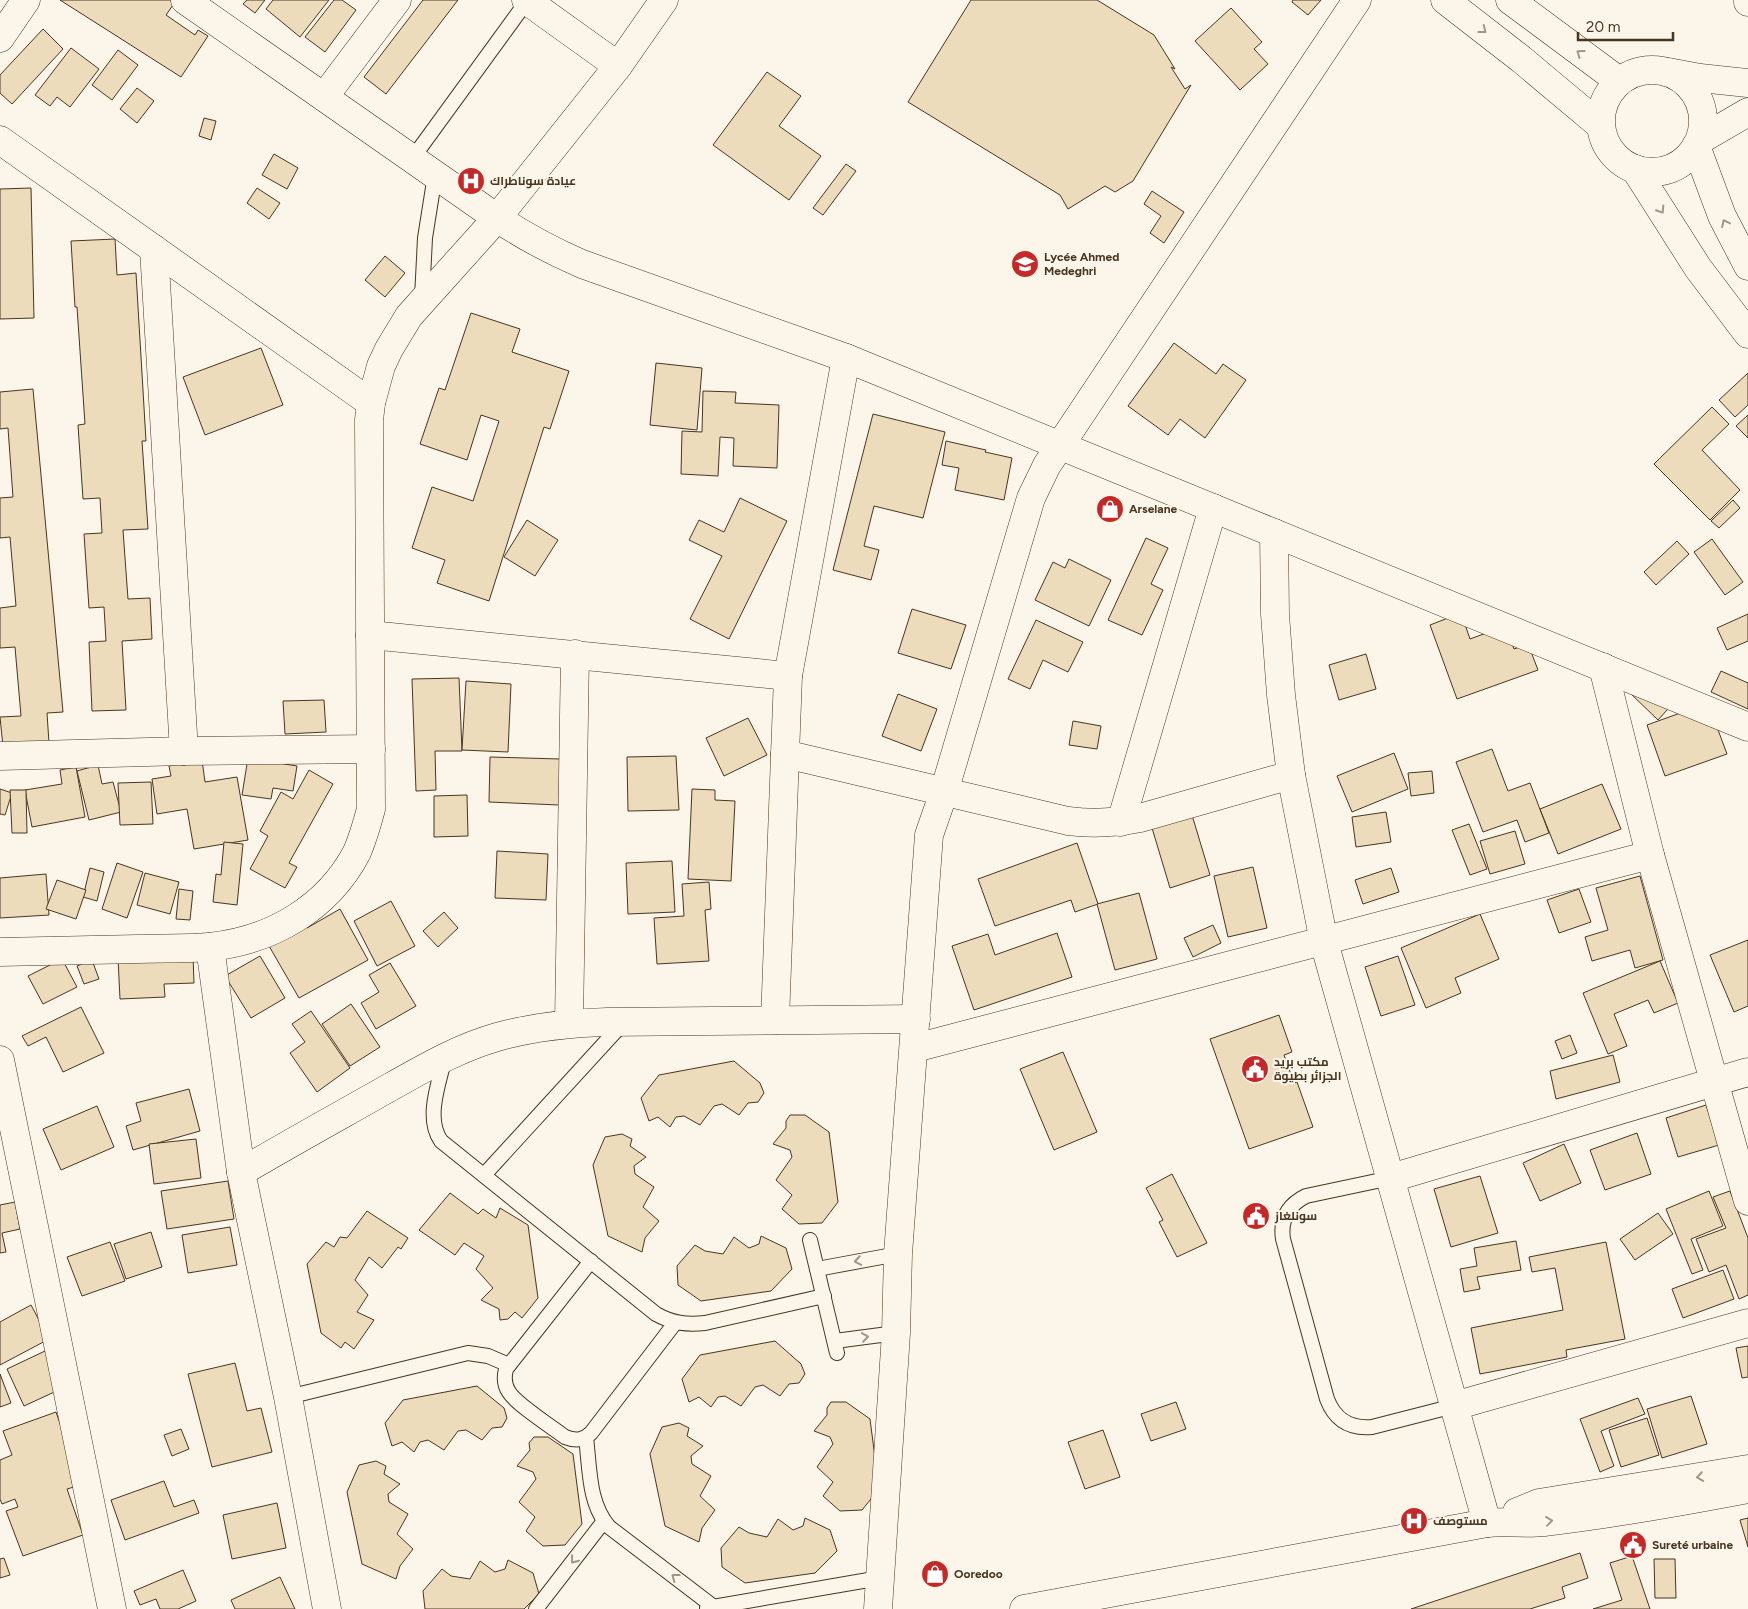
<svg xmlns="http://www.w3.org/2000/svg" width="1748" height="1609" font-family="Figtree,Cairo,sans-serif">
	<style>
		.building { fill: #ecdcbc; stroke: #4a3520 }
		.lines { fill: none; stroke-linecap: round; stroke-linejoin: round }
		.service-casing { stroke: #4a3520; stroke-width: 16 }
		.minor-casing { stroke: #4a3520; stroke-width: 29 }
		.secondary-casing { stroke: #4a3520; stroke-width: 29 }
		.service { stroke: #fbf6e9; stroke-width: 14 }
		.minor { stroke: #fbf6e9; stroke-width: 28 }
		.secondary { stroke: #fbf6e9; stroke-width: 28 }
		.oneway { stroke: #a29684 }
		.labels { text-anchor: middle; stroke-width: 4; stroke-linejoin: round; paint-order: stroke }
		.poi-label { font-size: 12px; font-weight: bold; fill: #4a3520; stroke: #fbf6e9; text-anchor: start }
	</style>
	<rect width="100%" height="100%" fill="#fbf6e9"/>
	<g class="building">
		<polygon points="60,0 173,0 175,2 166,15 195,35 198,30 208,36 181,77"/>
		<polygon points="247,0 265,0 255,13 243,4"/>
		<polygon points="273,0 329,0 300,37 266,9"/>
		<polygon points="334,0 342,0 356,10 325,52 305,37"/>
		<polygon points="423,0 458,0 386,94 364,77"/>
		<polygon points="971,0 1097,0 1154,35 1175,69 1171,67 1185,89 1191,85 1133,181 1115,192 1105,186 1068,209 1060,195 908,102"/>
		<polygon points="1293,0 1321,0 1308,15 1292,2"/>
		<polygon points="1231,8 1262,42 1254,49 1268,64 1240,90 1195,41"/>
		<polygon points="43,29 63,49 12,104 0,93 0,75"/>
		<polygon points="71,48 99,69 70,107 57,97 50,106 35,95"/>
		<polygon points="118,50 138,65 112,100 92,85"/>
		<polygon points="767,72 801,96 779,126 821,156 789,200 713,145"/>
		<polygon points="137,88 154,101 137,123 120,109"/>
		<polygon points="204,118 216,121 211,140 199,136"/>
		<polygon points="274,154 298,168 287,189 262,175"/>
		<polygon points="846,164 856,171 823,215 813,208"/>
		<polygon points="31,188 34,318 0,319 0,189"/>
		<polygon points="257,188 280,203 269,219 247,203"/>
		<polygon points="1152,191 1184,212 1164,243 1150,233 1161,216 1144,204"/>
		<polygon points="115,239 117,275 136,273 146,441 142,441 148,529 123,530 128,599 150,598 152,639 122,641 126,710 92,711 89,642 106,641 104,607 89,608 84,534 102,533 100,498 83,499 78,425 85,424 77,307 75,307 71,241"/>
		<polygon points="385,256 405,273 385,297 365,280"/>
		<polygon points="471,313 520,329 512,352 569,371 550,429 544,427 489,601 437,583 445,560 412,548 432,487 473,501 499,421 481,415 467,460 420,444 439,388 445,390"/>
		<polygon points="1174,343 1216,374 1223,364 1246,380 1205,438 1180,419 1168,435 1128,406"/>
		<polygon points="261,348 283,405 205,435 183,377"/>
		<polygon points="656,363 702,368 697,430 650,425"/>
		<polygon points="1748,373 1748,405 1735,417 1719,400"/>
		<polygon points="33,389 63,712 47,713 49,743 3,747 0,717 21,716 15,647 0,648 0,608 16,606 10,537 0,538 0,498 13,497 8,428 0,429 0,392"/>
		<polygon points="703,391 736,392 735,403 779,405 777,468 733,466 734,438 720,437 718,476 681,474 682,431 702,432"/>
		<polygon points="1712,407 1729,424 1702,450 1740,490 1710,520 1654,464"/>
		<polygon points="873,414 945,432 923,518 874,506 864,546 879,550 871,580 833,570"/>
		<polygon points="1748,415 1748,438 1736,426"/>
		<polygon points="946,441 986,450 985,452 1012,458 1004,500 955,490 959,468 942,465"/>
		<polygon points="740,498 787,521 729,639 690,619 722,556 689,540 699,520 724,532"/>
		<polygon points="1733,500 1740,508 1719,528 1711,521"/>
		<polygon points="527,520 558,540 535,576 504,557"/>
		<polygon points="1146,538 1168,548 1151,584 1163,590 1142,635 1108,620"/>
		<polygon points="1712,539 1743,582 1725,595 1694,552"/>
		<polygon points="1677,541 1689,554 1656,585 1644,572"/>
		<polygon points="1069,559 1111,580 1089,626 1035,600 1053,562 1065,568"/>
		<polygon points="912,609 966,625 951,669 898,653"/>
		<polygon points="1461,613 1470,639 1505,626 1514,649 1528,644 1538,670 1457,699 1430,625"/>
		<polygon points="1748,614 1748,641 1727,650 1717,628"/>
		<polygon points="1036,620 1083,642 1068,672 1043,660 1030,689 1008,679"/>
		<polygon points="1366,654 1376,689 1339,700 1329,665"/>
		<polygon points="1721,671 1748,683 1748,709 1711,692"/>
		<polygon points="459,678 462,751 435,751 436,790 416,791 412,679"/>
		<polygon points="466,681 511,684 508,752 462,750"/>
		<polygon points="1629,692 1676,700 1658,720"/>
		<polygon points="898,694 937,709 921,751 882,736"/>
		<polygon points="324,700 326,732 285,734 283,701"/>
		<polygon points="1708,703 1727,754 1665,776 1647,725"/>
		<polygon points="748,718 767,755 724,776 706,738"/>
		<polygon points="1073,721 1101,726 1097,749 1069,745"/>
		<polygon points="1492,749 1508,791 1530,783 1549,833 1525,842 1517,820 1483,832 1456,762"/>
		<polygon points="1394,753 1408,789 1352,812 1337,776"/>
		<polygon points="676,756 679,810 628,811 627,757"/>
		<polygon points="490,757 560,759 559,805 489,802"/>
		<polygon points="248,758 297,766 293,791 273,788 271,799 242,795"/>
		<polygon points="202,760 205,782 237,777 248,840 194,849 187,809 157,814 152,779 171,776 169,766"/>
		<polygon points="98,765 102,784 113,782 121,812 89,820 77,771"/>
		<polygon points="76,767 85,817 32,827 25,790 62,784 60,770"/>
		<polygon points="309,770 333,784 289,863 297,867 285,888 250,869 268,836 260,831 281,792 293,799"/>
		<polygon points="1432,771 1434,793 1411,796 1408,773"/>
		<polygon points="151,782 153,824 120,825 118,783"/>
		<polygon points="1602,784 1621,829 1558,854 1540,809"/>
		<polygon points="0,789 12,793 5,815 0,814"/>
		<polygon points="692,789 715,790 715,800 735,801 731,881 688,879"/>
		<polygon points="10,790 26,790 27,833 12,833"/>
		<polygon points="467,795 468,836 434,837 434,796"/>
		<polygon points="1386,812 1391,842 1356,847 1352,817"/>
		<polygon points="1192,815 1210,875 1170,888 1152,828"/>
		<polygon points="1469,824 1487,869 1470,875 1452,830"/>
		<polygon points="1515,831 1525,864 1490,874 1480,841"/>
		<polygon points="224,842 243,844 237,905 213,902 216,874 221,875"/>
		<polygon points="1077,843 1098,904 1075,912 1071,900 995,926 978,879"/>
		<polygon points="497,851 548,854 546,900 495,898"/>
		<polygon points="672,861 675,912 628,914 626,863"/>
		<polygon points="117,863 143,872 127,918 102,909"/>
		<polygon points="1253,867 1267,928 1228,937 1214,876"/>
		<polygon points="90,868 104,872 97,901 83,897"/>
		<polygon points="1391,868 1399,892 1363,904 1355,880"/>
		<polygon points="145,873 179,882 170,914 137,905"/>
		<polygon points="46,874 49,915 0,918 0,878"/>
		<polygon points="1640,876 1663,960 1635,968 1630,950 1592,961 1585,937 1608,930 1596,888"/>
		<polygon points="57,880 86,890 76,919 46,909"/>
		<polygon points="709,882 711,909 705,910 709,961 657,964 654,918 684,916 682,884"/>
		<polygon points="179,889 193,891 190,920 176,919"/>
		<polygon points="1579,889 1591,922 1559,933 1547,900"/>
		<polygon points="1139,893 1157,959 1115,970 1097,904"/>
		<polygon points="391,901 415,946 377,966 354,921"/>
		<polygon points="340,909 368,960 299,998 265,939 302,918 307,928"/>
		<polygon points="444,912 458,928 438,947 423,931"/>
		<polygon points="1480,914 1499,959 1455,978 1461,993 1426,1008 1401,948"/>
		<polygon points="1213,925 1221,943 1193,957 1184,938"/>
		<polygon points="1057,933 1072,977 974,1010 952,946 988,934 995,955"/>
		<polygon points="1748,940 1748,1006 1734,1012 1710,955"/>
		<polygon points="193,955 194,983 164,984 165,997 120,999 118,958"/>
		<polygon points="260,956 285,998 251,1018 225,976"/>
		<polygon points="1398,956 1415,1005 1381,1016 1365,967"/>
		<polygon points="62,959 77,987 43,1004 28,976"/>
		<polygon points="92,960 99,979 84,984 77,966"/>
		<polygon points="1660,961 1678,1003 1654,1013 1648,1000 1614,1014 1627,1046 1608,1054 1583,993"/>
		<polygon points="390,963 416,1006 376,1029 361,1003 379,992 369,975"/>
		<polygon points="351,1004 380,1047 350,1066 322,1024"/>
		<polygon points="81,1007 104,1053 63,1072 46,1037 28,1046 22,1036"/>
		<polygon points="311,1011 350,1068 317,1092 290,1053 305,1042 292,1024"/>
		<polygon points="1279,1015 1292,1052 1284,1055 1294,1083 1297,1082 1313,1127 1249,1149 1210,1039"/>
		<polygon points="1570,1035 1577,1053 1562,1059 1555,1041"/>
		<polygon points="1063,1052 1097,1132 1054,1150 1020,1069"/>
		<polygon points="1613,1055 1620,1082 1556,1099 1550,1071"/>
		<polygon points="734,1061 760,1083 764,1093 758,1102 748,1103 739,1115 722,1104 714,1106 700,1125 684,1116 676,1117 670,1127 658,1117 649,1121 641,1098 659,1075"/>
		<polygon points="189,1089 200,1131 133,1150 126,1126 141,1121 136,1103"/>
		<polygon points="1706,1105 1719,1145 1678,1157 1666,1118"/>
		<polygon points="97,1106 114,1147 61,1170 43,1129"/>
		<polygon points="790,1115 805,1115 829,1132 838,1202 822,1223 799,1224 782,1209 792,1195 776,1180 792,1157 790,1150 773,1144 786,1128 786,1121"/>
		<polygon points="1637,1133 1651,1174 1605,1190 1590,1150"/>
		<polygon points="622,1134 632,1139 630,1146 646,1157 634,1166 635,1174 654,1187 643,1207 659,1221 645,1238 642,1252 608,1236 593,1165 605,1137"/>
		<polygon points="196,1139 201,1178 154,1184 149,1144"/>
		<polygon points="1564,1144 1581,1183 1540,1201 1523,1163"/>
		<polygon points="1172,1174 1207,1243 1177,1257 1159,1222 1163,1220 1146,1188"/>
		<polygon points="1480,1176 1498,1233 1451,1247 1434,1189"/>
		<polygon points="228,1181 234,1219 167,1229 161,1191"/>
		<polygon points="1709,1191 1723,1226 1691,1239 1703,1270 1692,1274 1666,1209"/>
		<polygon points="1730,1191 1748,1238 1748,1295 1739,1299 1726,1265 1709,1272 1696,1239 1726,1228 1713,1197"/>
		<polygon points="450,1193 478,1214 483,1209 496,1218 500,1208 528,1225 538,1298 522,1318 515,1312 508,1319 500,1320 499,1309 481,1300 493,1288 476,1269 484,1256 464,1243 455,1255 419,1230"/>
		<polygon points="15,1202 20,1229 2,1233 6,1252 0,1253 0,1205"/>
		<polygon points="367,1211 408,1238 401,1249 398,1247 382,1268 369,1257 355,1280 368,1295 357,1312 374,1320 354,1349 345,1342 341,1348 321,1333 307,1264 326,1242 334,1247 340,1237 347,1238"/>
		<polygon points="1658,1213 1673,1234 1635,1260 1620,1239"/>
		<polygon points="230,1227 237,1265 188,1273 182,1235"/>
		<polygon points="151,1232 162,1267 126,1279 114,1244"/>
		<polygon points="761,1236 786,1248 792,1269 771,1291 701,1301 678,1285 677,1266 695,1245 705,1251 723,1254 734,1237 749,1248 759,1244"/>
		<polygon points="1516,1241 1521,1270 1477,1277 1480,1289 1464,1292 1460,1269 1477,1266 1474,1248"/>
		<polygon points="110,1242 125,1281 82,1296 67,1257"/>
		<polygon points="1606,1242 1625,1339 1566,1350 1567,1357 1480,1374 1471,1328 1563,1310 1555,1268 1532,1272 1529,1257"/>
		<polygon points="1723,1270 1734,1299 1683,1318 1672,1289"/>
		<polygon points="31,1305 49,1339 0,1365 0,1322"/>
		<polygon points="775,1341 801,1364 805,1374 799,1383 789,1384 780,1396 763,1385 755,1387 741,1406 725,1396 718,1397 711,1407 699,1397 689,1402 682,1379 700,1355"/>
		<polygon points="1748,1346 1748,1377 1742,1378 1736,1348"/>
		<polygon points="45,1351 63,1388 24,1406 7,1369"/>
		<polygon points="235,1363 247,1411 261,1408 272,1452 212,1467 188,1374"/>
		<polygon points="0,1374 11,1403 0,1407"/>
		<polygon points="477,1386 504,1408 507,1418 502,1427 492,1428 482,1440 466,1430 458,1431 444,1450 428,1440 420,1442 414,1452 402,1442 392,1446 385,1423 403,1400"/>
		<polygon points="1691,1396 1707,1444 1662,1458 1647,1409"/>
		<polygon points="1638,1398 1645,1414 1601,1431 1614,1466 1600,1472 1580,1419"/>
		<polygon points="831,1402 846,1402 870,1419 879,1489 862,1510 840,1511 823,1496 833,1482 817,1467 833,1444 830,1437 814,1431 827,1415 827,1408"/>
		<polygon points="1176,1402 1186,1429 1151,1441 1141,1414"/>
		<polygon points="56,1412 81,1485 67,1489 83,1535 23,1556 6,1511 18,1507 15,1499 2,1504 0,1499 0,1460 12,1455 3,1431"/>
		<polygon points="1647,1418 1659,1455 1621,1467 1609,1430"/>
		<polygon points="679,1423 689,1428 687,1436 703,1446 691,1456 692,1464 711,1476 700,1496 715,1510 702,1528 699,1542 665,1526 650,1454 662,1427"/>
		<polygon points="181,1429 189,1449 172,1456 164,1435"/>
		<polygon points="1103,1430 1120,1477 1085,1489 1068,1442"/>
		<polygon points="534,1437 548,1437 573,1454 582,1524 565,1545 543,1546 526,1531 535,1517 519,1502 536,1479 533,1472 517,1466 530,1450 529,1443"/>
		<polygon points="376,1461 386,1466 384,1474 400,1484 388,1494 389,1502 408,1514 397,1534 413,1549 400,1566 396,1579 362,1564 347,1492 359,1465"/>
		<polygon points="164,1481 174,1507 194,1500 199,1513 125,1540 111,1500"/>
		<polygon points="277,1503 286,1548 232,1559 223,1515"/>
		<polygon points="805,1518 830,1530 837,1551 815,1573 745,1583 722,1567 721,1548 739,1527 749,1533 767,1537 778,1519 793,1530 803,1526"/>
		<polygon points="1748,1518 1748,1547 1740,1520"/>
		<polygon points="1580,1553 1588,1578 1562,1587 1565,1598 1530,1609 1411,1609"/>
		<polygon points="1632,1556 1650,1609 1593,1609 1622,1600 1610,1563"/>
		<polygon points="4,1558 10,1575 0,1578 0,1559"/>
		<polygon points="1654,1559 1675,1559 1676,1598 1655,1598"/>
		<polygon points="508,1560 533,1573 539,1594 524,1609 425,1609 423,1591 442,1569 451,1576 470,1579 480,1561 495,1572 505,1569"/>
		<polygon points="183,1570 196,1601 178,1609 160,1609 156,1599 140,1605 134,1591"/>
		<polygon points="280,1577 295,1609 235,1609 231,1600"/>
	</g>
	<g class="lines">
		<g class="service-casing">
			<g id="service">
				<polyline points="412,159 527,1"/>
				<polyline points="422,298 425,238 435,175"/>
				<path d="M445,1057C439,1083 425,1118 441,1141L656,1314C672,1323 686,1325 705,1323L824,1296"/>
				<polyline points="484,1175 624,1022"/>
				<path d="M1391,1178L1306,1196C1288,1205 1280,1219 1283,1239L1327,1399C1335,1420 1350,1429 1372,1427L1454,1406"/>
				<polyline points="810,1240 837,1353"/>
				<path d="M591,1261L506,1369C504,1377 504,1385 509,1392C516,1404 552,1427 565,1437C575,1441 583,1441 591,1433L675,1323"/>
				<polyline points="817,1269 898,1254"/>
				<polyline points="835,1341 896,1333"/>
				<polyline points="288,1397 468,1353 488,1356 509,1365"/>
				<path d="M586,1438C590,1468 588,1503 609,1527L714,1607"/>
				<polyline points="707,1608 880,1578"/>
				<polyline points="536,1609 604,1521"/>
			</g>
		</g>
		<g class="minor-casing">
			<g id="minor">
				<path d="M185,0L497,218C524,236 552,251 582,264L846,358L1748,727"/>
				<polyline points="526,0 618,66"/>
				<polyline points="1748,0 1748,2"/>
				<polyline points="0,38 26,0"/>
				<polyline points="1668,72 1700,78 1748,83"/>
				<polyline points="324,97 397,0"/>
				<polyline points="0,140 371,403"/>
				<polyline points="1700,140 1748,112"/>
				<polyline points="154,249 184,751"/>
				<polyline points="1274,533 1275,614 1281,695 1291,775 1324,942 1487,1523"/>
				<polyline points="370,635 788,676"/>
				<polyline points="1603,667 1650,855 1748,1201"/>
				<path d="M785,754L1068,821C1092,824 1115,823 1140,818L1291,775"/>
				<polyline points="0,756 184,751 371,749"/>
				<polyline points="1121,822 1213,508"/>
				<polyline points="210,947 241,1172 288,1397 327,1609"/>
				<path d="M0,952C46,951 91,950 137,949C161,948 186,949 209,947C271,941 328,908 357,852C363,838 367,824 371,809L369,420L371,403L381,366L389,349L409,316L497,218L618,66L664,0"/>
				<polyline points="775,1020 788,676 846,358"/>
				<polyline points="569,1023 575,654"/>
				<polyline points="915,1048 1650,855"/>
				<polyline points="0,1060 112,1609"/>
				<path d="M241,1172C292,1142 343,1114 394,1085C428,1066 459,1048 497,1037C533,1027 569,1023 607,1022L916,1019"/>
				<polyline points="1391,1178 1748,1072"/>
				<polyline points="1454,1406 1748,1323"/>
				<polyline points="878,1609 896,1333 898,1254 929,835 944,792 1031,498 1047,465 1357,0"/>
			</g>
		</g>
		<g class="secondary-casing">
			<g id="secondary">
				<polyline points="1445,0 1521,59 1601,126"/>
				<polyline points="1510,0 1619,81"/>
				<circle cx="1652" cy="121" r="51"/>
				<polyline points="1696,146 1722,216 1748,266"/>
				<polyline points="1635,169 1698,268 1748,334"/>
				<polyline points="1517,1512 1539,1503 1748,1469"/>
				<path d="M1024,1609L1487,1523C1506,1521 1525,1524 1544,1522C1613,1514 1680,1502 1748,1489"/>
			</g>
		</g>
		<use href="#service" class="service"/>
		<use href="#minor" class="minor"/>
		<use href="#secondary" class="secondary"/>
	</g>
	<defs><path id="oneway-chevron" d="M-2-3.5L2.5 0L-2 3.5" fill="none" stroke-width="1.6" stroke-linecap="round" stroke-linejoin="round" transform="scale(1.25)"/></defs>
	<g class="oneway">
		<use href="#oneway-chevron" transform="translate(1483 30) rotate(38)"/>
		<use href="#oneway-chevron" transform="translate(1580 53) rotate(-144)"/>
		<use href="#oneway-chevron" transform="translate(1661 210) rotate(57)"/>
		<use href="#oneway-chevron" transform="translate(1725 223) rotate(-116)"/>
		<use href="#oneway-chevron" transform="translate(858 1261) rotate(170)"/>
		<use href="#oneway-chevron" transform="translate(865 1337) rotate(-8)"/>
		<use href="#oneway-chevron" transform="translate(1700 1477) rotate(171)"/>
		<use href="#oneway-chevron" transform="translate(1549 1521) rotate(-7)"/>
		<use href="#oneway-chevron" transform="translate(574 1560) rotate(128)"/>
		<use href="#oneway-chevron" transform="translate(675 1577) rotate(-143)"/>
	</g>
	<defs>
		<g id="hospital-disc" transform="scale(1.4375)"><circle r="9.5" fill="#c62828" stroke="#fbf6e9"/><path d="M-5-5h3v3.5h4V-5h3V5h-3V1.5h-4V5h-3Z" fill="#fff"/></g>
		<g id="school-disc" transform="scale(1.4375)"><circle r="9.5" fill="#c62828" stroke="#fbf6e9"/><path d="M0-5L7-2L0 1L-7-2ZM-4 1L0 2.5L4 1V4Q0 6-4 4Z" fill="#fff"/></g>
		<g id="shop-disc" transform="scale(1.4375)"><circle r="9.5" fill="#c62828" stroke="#fbf6e9"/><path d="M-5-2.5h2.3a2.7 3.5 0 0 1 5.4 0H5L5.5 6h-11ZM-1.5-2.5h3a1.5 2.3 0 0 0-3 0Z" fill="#fff"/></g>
		<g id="civic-disc" transform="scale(1.4375)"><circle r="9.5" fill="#c62828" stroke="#fbf6e9"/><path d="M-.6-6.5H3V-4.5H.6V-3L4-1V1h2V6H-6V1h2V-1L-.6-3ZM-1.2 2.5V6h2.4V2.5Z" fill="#fff"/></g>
	</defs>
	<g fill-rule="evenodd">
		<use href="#hospital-disc" x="471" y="181"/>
		<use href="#school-disc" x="1025" y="264"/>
		<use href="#shop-disc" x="1110" y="509"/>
		<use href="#civic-disc" x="1255" y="1069"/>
		<use href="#civic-disc" x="1256" y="1216"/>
		<use href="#hospital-disc" x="1414" y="1521"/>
		<use href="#civic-disc" x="1633" y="1545"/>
		<use href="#shop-disc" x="935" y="1574"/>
	</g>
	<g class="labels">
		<g class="poi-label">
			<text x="490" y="185">عيادة سوناطراك</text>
			<text x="1044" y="261">Lycée Ahmed<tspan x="1044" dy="14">Medeghri</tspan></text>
			<text x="1129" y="513">Arselane</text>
			<text x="1274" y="1066">مكتب بريد<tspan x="1274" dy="14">الجزائر بطيوة</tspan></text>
			<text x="1275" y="1220">سونلغاز</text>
			<text x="1433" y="1525">مستوصف</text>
			<text x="1652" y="1549">Sureté urbaine</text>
			<text x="954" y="1578">Ooredoo</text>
		</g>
	</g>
	<path d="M1578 32v8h95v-8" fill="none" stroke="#4a3520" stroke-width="2.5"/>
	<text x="1586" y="32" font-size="15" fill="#4a3520" stroke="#fbf6e9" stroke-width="4" paint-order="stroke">20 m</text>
</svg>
